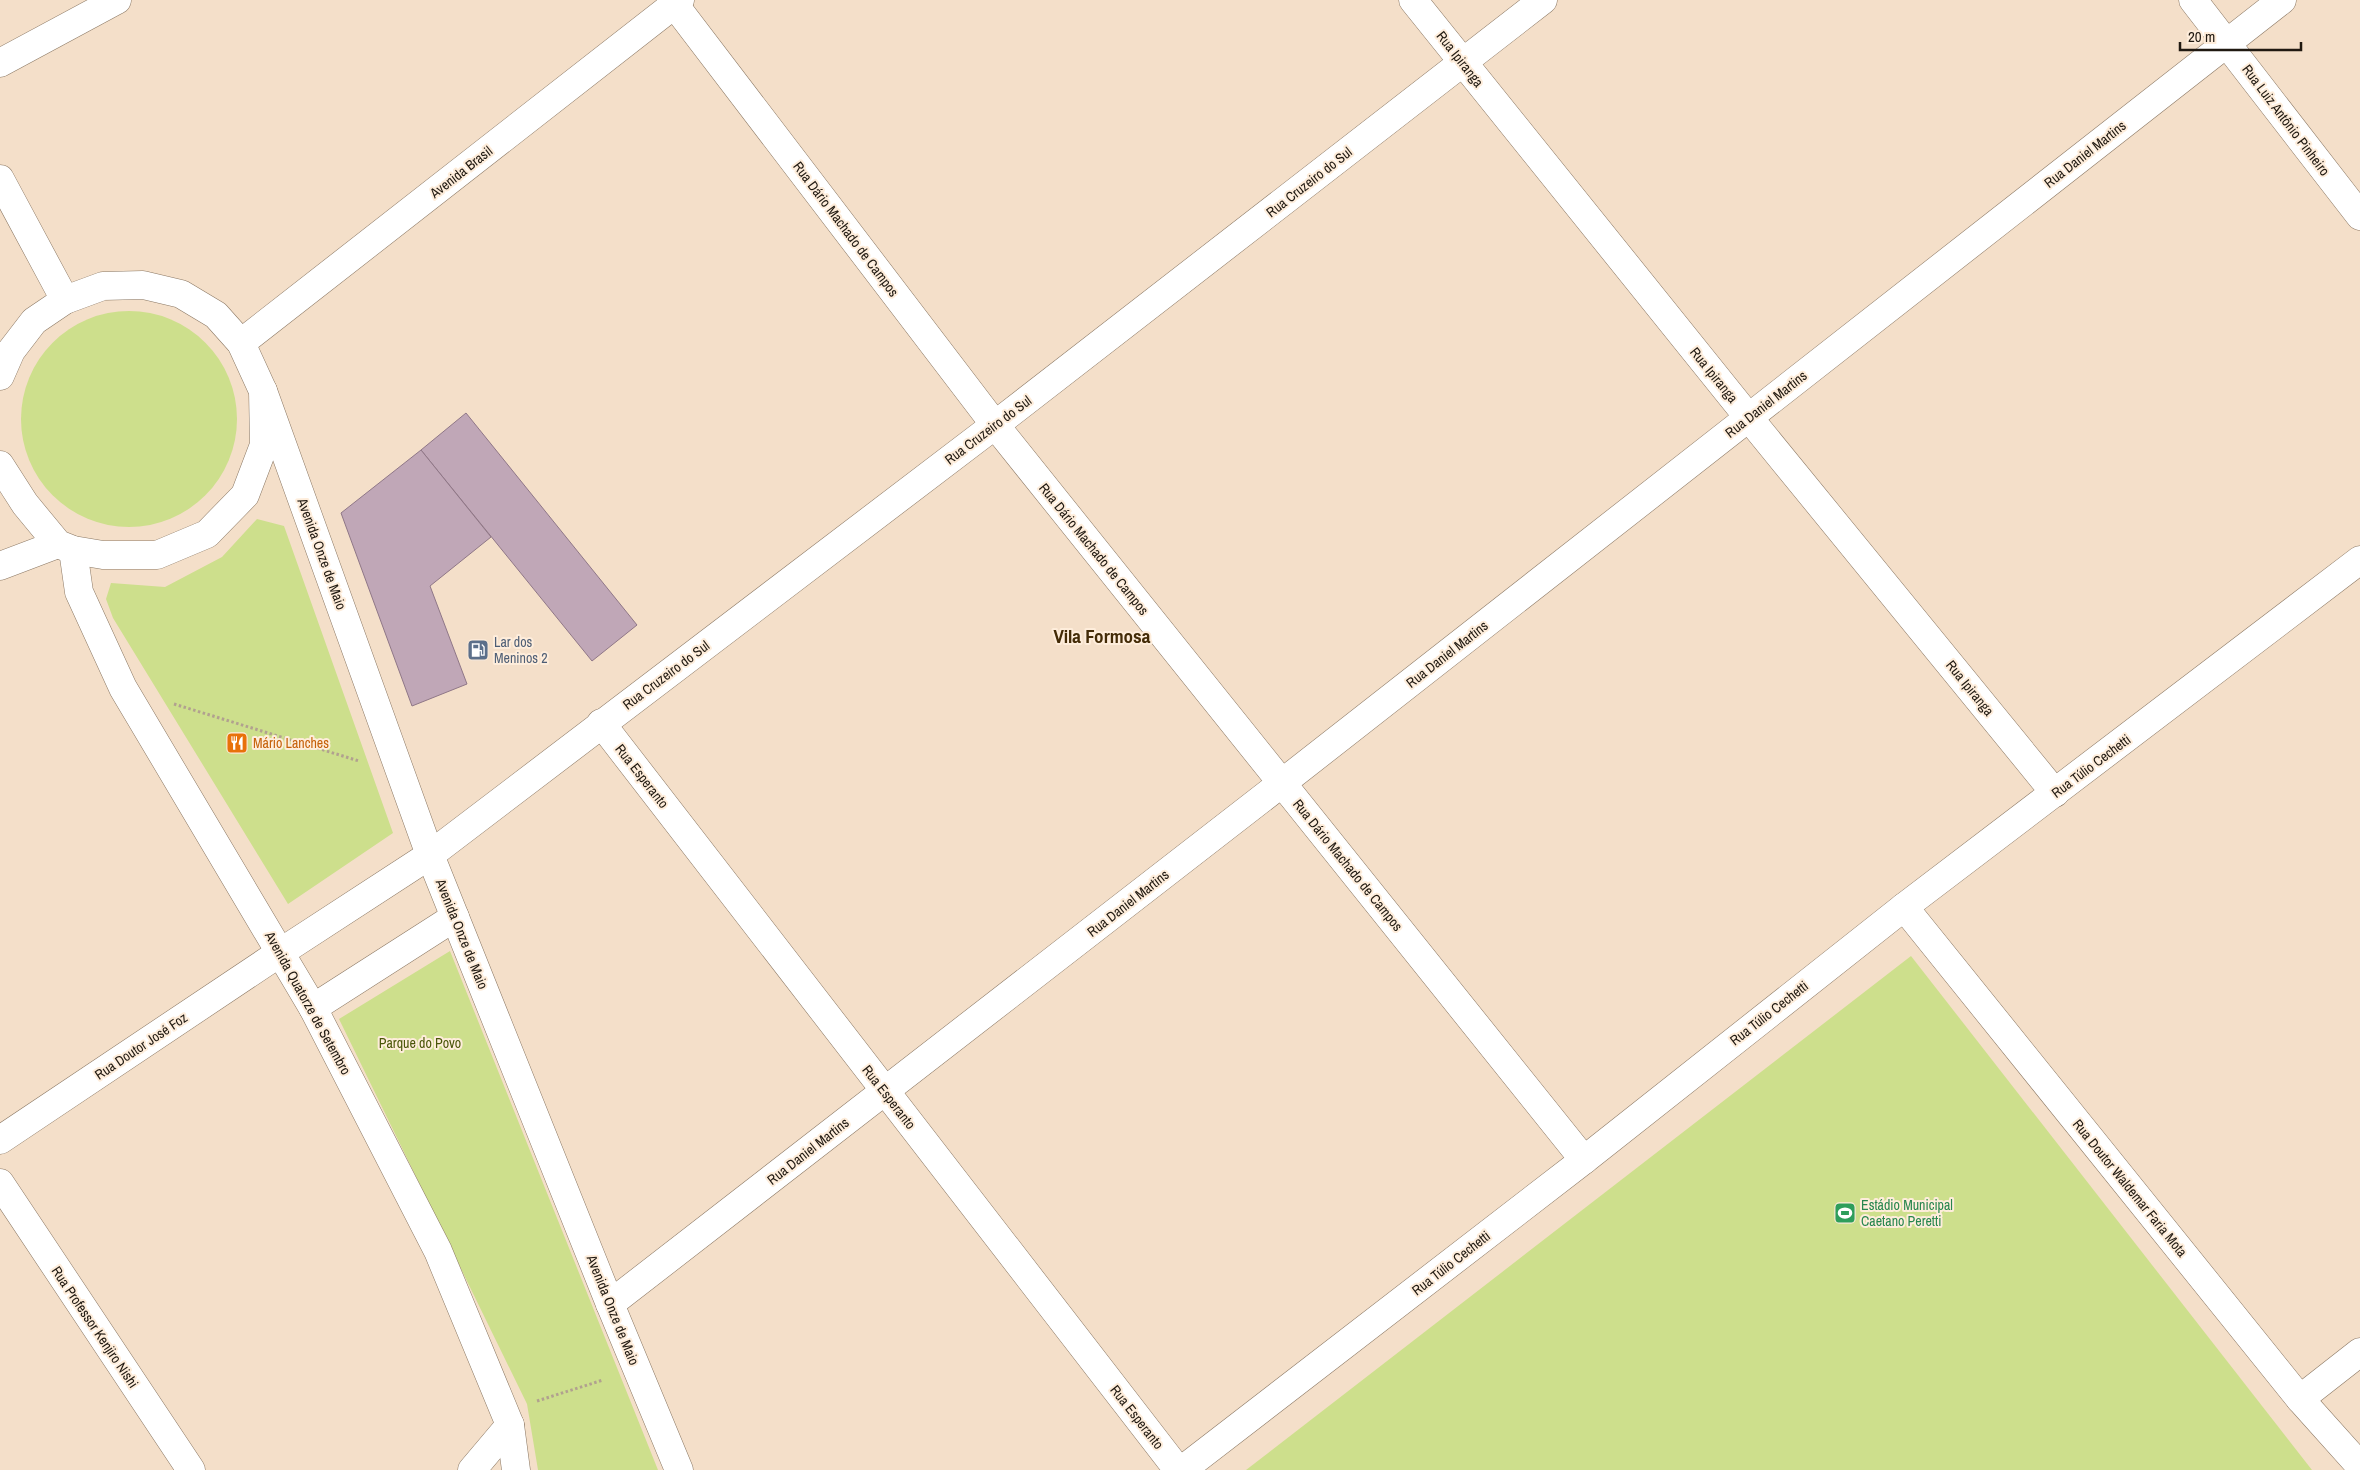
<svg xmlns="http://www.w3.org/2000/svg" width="2360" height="1470" font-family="'Archivo Narrow',sans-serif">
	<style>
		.green { fill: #cddf8c }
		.building { fill: #c0a7b7; stroke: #8f7787 }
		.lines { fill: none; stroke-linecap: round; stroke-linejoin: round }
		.street-casing { stroke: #8b7864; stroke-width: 29 }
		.secondary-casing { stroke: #8b7864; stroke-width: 29 }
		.path { stroke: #b1a18f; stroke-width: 3; stroke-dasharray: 2.5 2.5; stroke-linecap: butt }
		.street { stroke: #fff; stroke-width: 28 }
		.secondary { stroke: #fff; stroke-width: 28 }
		.labels { text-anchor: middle; stroke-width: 4; stroke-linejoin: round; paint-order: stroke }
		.street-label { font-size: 14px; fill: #201911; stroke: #feeddb }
		.service-label { font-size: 14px; fill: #4e5e75; stroke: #feeddb; text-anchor: start }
		.food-label { font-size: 14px; fill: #c56008; stroke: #feeddb; text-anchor: start }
		.park-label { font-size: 14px; fill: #4a5609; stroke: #feeddb }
		.leisure-label { font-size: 14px; fill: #27864d; stroke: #feeddb; text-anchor: start }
		.district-label { font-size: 19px; font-weight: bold; fill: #432b07; stroke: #feeddb }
	</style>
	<rect width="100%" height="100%" fill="#f4dfc9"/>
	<g class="green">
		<circle cx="129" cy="419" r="108"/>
		<polygon points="257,519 284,526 393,833 288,904 113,618 106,599 111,583 165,587 222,557"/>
		<polygon points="450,951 658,1470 538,1470 527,1404 339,1019"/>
		<polygon points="1911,956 2312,1470 1246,1470"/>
	</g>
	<g class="building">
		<polygon points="466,413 637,625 592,661 421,450"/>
		<polygon points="421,450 491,537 430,586 467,684 412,706 341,513"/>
	</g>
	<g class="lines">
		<g class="street-casing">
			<g id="street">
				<polyline points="671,0 995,425 1584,1160"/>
				<polyline points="1413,0 1749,418 2055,793"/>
				<polyline points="2193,0 2360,216"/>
				<polyline points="0,63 117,0"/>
				<polyline points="0,179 65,300"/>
				<polyline points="601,723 1178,1470"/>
				<polyline points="1904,907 2300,1399 2360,1466"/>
				<polyline points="0,1140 281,952 430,855 995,425 1543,0"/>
				<polyline points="0,1183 191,1470"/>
				<polyline points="610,1304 1282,783 2282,0"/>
				<polyline points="2300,1399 2360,1352"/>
				<polyline points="472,1470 510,1425"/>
				<polyline points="1182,1470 1584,1160 1904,907 2360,560"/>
			</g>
		</g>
		<g class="secondary-casing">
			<g id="secondary">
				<polyline points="241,343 680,0"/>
				<polyline points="0,376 11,351 34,321 65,300 103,286 143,285 181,294 216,315 241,343 263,391 264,445 245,495 207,534 157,555 103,555 73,550 58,544 25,504 0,465"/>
				<polyline points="263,391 430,855 610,1304 679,1470"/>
				<polyline points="73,550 79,592 123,688 313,1008 438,1251 510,1425 516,1470"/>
				<polyline points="0,566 58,544"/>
				<polyline points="313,1008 455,917"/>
			</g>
		</g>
		<g class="path">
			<polyline points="174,704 359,761"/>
			<polyline points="537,1401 603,1380"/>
		</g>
		<use href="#street" class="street"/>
		<use href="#secondary" class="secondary"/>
	</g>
	<defs>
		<g id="fuel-square" transform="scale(1.125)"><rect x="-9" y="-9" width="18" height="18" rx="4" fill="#5c6f8a" stroke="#feeddb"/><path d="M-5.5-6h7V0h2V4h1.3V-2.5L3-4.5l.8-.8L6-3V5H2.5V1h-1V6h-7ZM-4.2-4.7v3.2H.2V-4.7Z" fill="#fff"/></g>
		<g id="restaurant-square" transform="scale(1.125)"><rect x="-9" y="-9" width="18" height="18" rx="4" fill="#e8710a" stroke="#feeddb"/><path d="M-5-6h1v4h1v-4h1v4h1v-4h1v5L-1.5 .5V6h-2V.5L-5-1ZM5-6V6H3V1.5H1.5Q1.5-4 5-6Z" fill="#fff"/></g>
		<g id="stadium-square" transform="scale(1.125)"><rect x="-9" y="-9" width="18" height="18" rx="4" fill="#2e9e5b" stroke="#feeddb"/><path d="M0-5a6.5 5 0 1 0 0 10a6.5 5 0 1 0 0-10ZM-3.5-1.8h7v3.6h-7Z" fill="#fff"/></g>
	</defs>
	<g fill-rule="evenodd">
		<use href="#fuel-square" x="478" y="650"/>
		<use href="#restaurant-square" x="237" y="743"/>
		<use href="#stadium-square" x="1845" y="1213"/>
	</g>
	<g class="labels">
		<g class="street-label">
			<text transform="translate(1460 59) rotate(52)" y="5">Rua Ipiranga</text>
			<text transform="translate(2286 120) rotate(53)" y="5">Rua Luiz Antônio Pinheiro</text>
			<text transform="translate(2085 154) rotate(-38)" y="5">Rua Daniel Martins</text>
			<text transform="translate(461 172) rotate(-38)" y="5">Avenida Brasil</text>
			<text transform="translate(1309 182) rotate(-38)" y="5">Rua Cruzeiro do Sul</text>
			<text transform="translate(846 229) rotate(53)" y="5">Rua Dário Machado de Campos</text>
			<text transform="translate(1714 375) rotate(51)" y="5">Rua Ipiranga</text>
			<text transform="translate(1766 404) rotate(-38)" y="5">Rua Daniel Martins</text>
			<text transform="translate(988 430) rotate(-37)" y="5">Rua Cruzeiro do Sul</text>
			<text transform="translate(1094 549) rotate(51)" y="5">Rua Dário Machado de Campos</text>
			<text transform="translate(322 554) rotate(70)" y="5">Avenida Onze de Maio</text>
			<text transform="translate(1447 654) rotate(-38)" y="5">Rua Daniel Martins</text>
			<text transform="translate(666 675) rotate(-37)" y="5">Rua Cruzeiro do Sul</text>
			<text transform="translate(1970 688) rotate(51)" y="5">Rua Ipiranga</text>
			<text transform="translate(2091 766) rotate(-37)" y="5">Rua Túlio Cechetti</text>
			<text transform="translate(642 776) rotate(52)" y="5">Rua Esperanto</text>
			<text transform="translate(1348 865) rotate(51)" y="5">Rua Dário Machado de Campos</text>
			<text transform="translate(1128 903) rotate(-38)" y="5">Rua Daniel Martins</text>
			<text transform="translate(462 934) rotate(68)" y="5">Avenida Onze de Maio</text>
			<text transform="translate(308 1003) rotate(61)" y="5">Avenida Quatorze de Setembro</text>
			<text transform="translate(1769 1013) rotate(-38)" y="5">Rua Túlio Cechetti</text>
			<text transform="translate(141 1046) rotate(-34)" y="5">Rua Doutor José Foz</text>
			<text transform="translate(889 1097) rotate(52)" y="5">Rua Esperanto</text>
			<text transform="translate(808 1151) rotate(-38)" y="5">Rua Daniel Martins</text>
			<text transform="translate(2130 1188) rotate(51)" y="5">Rua Doutor Waldemar Faria Mota</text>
			<text transform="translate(1451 1263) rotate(-38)" y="5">Rua Túlio Cechetti</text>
			<text transform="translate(613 1310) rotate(68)" y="5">Avenida Onze de Maio</text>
			<text transform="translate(95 1327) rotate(56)" y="5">Rua Professor Kenjiro Nishi</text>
			<text transform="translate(1137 1417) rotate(52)" y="5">Rua Esperanto</text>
		</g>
		<g class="service-label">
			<text x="494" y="647">Lar dos<tspan x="494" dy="16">Meninos 2</tspan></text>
		</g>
		<g class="food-label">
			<text x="253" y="748">Mário Lanches</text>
		</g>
		<g class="park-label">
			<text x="420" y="1048">Parque do Povo</text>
		</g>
		<g class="leisure-label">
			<text x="1861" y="1210">Estádio Municipal<tspan x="1861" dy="16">Caetano Peretti</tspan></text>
		</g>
		<g class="district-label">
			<text x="1102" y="643">Vila Formosa</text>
		</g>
	</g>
	<path d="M2180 42v8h121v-8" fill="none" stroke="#201911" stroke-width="2.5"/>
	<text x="2188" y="42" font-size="15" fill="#201911" stroke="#feeddb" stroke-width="4" paint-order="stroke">20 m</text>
</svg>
